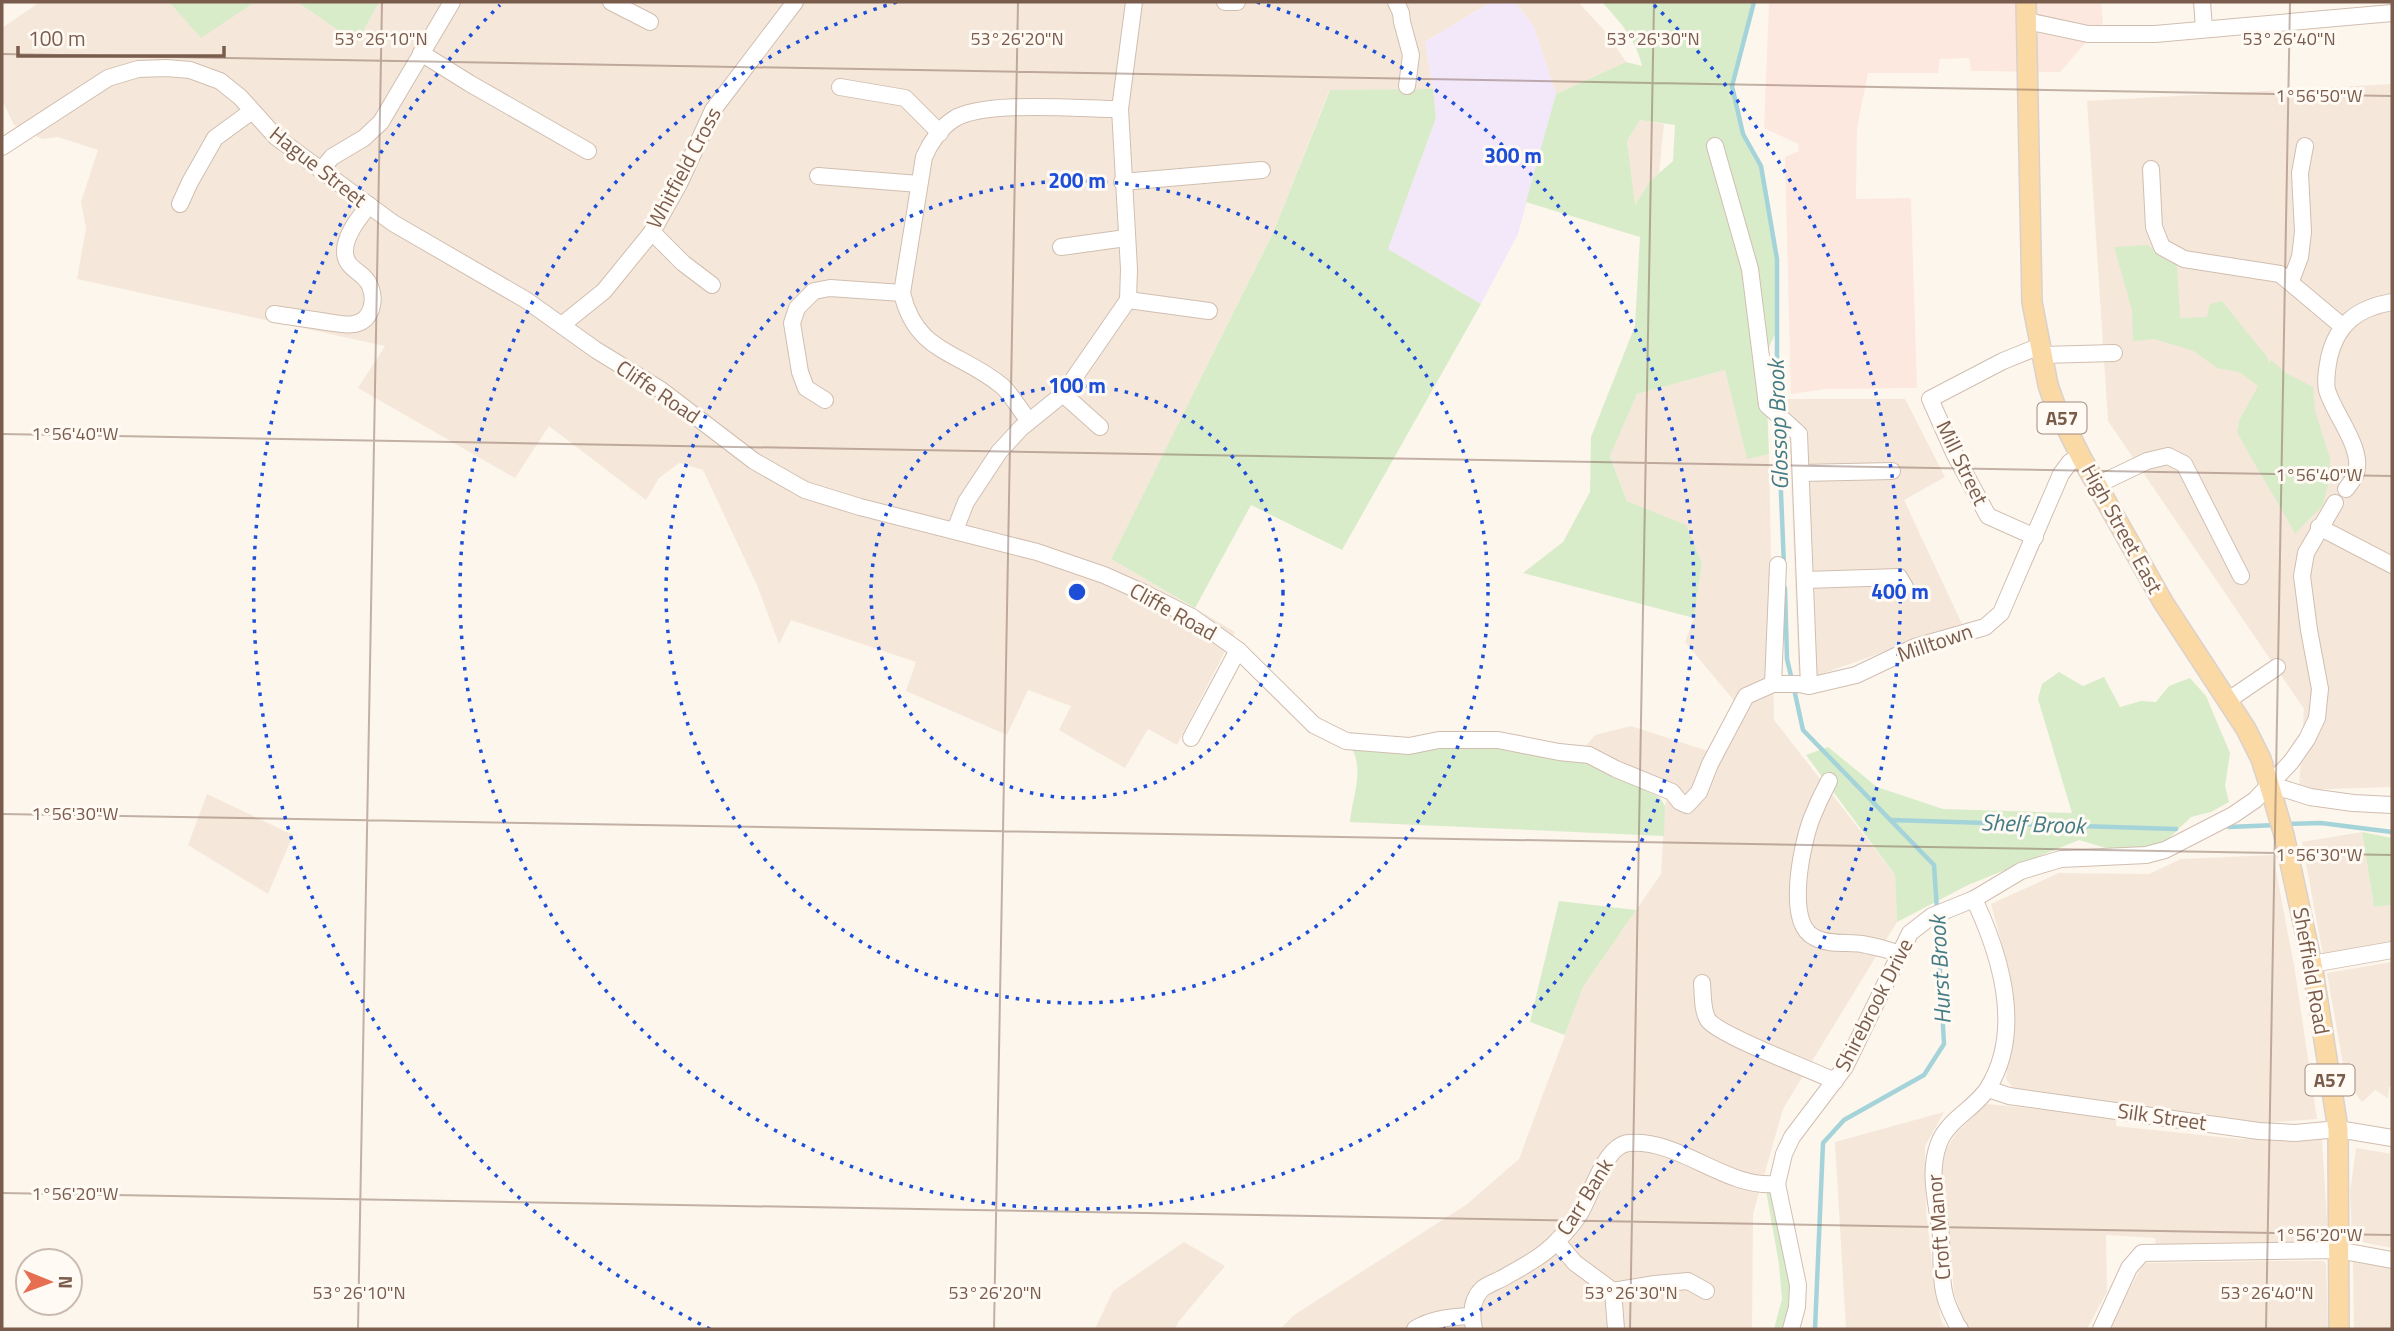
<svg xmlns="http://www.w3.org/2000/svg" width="2394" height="1331" font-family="'Titillium Web',sans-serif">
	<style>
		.residential { fill: #f5e8da }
		.commercial { fill: #fde8e0 }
		.education { fill: #f3e8fa }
		.green { fill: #d8ecc9; fill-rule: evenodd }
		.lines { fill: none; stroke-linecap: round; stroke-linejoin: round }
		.stream { stroke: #a5d3da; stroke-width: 4.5 }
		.minor-casing { stroke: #d1beb0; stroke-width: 18 }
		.major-casing { stroke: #dad1cd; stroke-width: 22 }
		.minor { stroke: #fff; stroke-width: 16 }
		.major { stroke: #fbd9a5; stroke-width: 19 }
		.ticks { fill: none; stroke: #7a5c4d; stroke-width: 2; stroke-opacity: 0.45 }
		.ring { fill: none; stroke: #1d4ed8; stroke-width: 3.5; stroke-dasharray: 3.5 7 }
		.labels { text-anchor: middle; stroke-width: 6; stroke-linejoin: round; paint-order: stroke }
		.shield { fill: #fffaf3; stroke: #a28b7f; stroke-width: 2 }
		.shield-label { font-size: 19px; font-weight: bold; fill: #7a5c4d }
		.street-label { font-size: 21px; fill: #7a5c4d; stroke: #fffaf3 }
		.water-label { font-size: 23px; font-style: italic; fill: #437c86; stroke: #fffaf3 }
		.ticks-label { font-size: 18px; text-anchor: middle; fill: #7a5c4d; stroke: #fffaf3; stroke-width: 6; stroke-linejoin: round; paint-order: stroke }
		.centre { fill: #1d4ed8; stroke: #fffaf3; stroke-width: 3.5 }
		.ring-label { font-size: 21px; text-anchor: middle; font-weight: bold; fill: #1d4ed8; stroke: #fffaf3; stroke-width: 6; stroke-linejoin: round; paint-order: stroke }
	</style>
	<rect width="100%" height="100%" fill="#fdf6ec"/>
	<g class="residential">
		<polygon points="40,2 169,2 201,37 255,2 297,2 357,43 379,2 1491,2 1425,42 1433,89 1329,91 1273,233 1111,559 1235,632 1177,745 1148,729 1125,768 1059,730 1071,706 1028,690 1007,735 906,691 916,662 791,620 779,644 757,585 703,470 679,463 659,478 646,500 549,426 515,478 358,388 385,346 77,279 86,228 81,202 98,150 58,137 42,139 14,125 2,100 2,28"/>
		<polygon points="1515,2 1578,2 1606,32 1626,62 1556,94 1534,27"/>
		<polygon points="2392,84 2392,787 2299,790 2304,709 2108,421 2087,101"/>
		<polygon points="1640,120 1664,124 1659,173 1650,181 1634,206 1627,141"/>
		<polygon points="1725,370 1747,458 1769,454 1774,720 1895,875 1897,922 1783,1109 1753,1214 1752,1329 1280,1329 1294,1315 1466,1205 1519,1159 1583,987 1661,874 1665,806 1670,785 1584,748 1595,735 1631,726 1711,752 1736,703 1685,642 1694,618 1702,563 1686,526 1627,501 1610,455 1637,394"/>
		<polygon points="1788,399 1905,399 1945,477 1904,500 1962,624 1799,682"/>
		<polygon points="207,794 293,835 268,894 188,845"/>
		<polygon points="2362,832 2374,907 2391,905 2392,944 2323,955 2302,842"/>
		<polygon points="2273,855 2295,971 2317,1119 2264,1123 2014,1090 2006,1079 2013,1006 2010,974 1991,904 2059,873 2149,874 2181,859"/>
		<polygon points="2392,962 2392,1087 2389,1087 2388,1098 2375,1090 2362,1102 2348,1083 2343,1064 2327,973"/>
		<polygon points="1986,1104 2116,1116 2116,1126 2239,1139 2322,1138 2328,1236 2324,1242 2244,1244 2156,1244 2155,1238 2106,1235 2107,1292 2087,1329 1971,1329 1963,1320 1954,1293 1947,1214 1939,1179 1940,1159 1957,1132"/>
		<polygon points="1944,1112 1925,1146 1926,1210 1935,1290 1942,1323 1948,1329 1846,1329 1835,1142"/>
		<polygon points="2356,1148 2392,1154 2392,1248 2352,1240 2350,1192"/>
		<polygon points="1184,1242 1225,1266 1179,1321 1175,1329 1095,1329 1113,1291"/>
		<polygon points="2277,1261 2324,1261 2326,1264 2328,1329 2108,1329 2142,1266 2146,1263"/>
		<polygon points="2353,1262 2392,1268 2392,1329 2354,1329"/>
	</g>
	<polygon class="commercial" points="1769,2 2101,2 2103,23 2060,72 1971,71 1969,58 1940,59 1938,73 1868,73 1857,128 1856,199 1911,198 1917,388 1826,389 1791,394 1785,157 1799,151 1798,144 1764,128"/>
	<polygon class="education" points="1491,2 1515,2 1534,27 1556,94 1518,234 1481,304 1388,249 1436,118 1433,89 1425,42"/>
	<g class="green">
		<polygon points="169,2 255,2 201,38"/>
		<polygon points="297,2 379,2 357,43"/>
		<path d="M1602,2H1752L1732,86L1743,134L1761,166L1777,259L1776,332L1765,356L1769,454L1747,459L1725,370L1637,394L1610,456L1627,501L1686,525L1702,563L1694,618L1523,573L1563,542L1590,492L1591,437L1635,326L1640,237L1526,202L1556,94L1626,62L1642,66C1636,39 1620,22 1602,2ZM1640,120L1675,125L1673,161L1650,181L1635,205L1627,141Z"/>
		<polygon points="1433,89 1436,118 1388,249 1481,304 1342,550 1251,505 1195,608 1111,559 1273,233 1330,90"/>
		<path d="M2148,245L2164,259L2177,264L2180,318L2207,317L2210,304L2222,301L2267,357L2269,363L2271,360L2286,373L2313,387L2315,411L2330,458L2329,481L2323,505L2295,534C2277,499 2255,467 2237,432L2239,421L2258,386L2239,372L2217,368L2194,351L2154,339L2133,341L2132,310L2114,247Z"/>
		<polygon points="2059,672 2083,686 2104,677 2120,707 2141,701 2156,702 2169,686 2190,678 2206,696 2230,753 2225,786 2229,802 2211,812 2191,817 2166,841 2135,851 2106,848 2079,840 1968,885 1897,922 1895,875 1806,755 1828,747 1877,787 1943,809 2072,813 2038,699 2042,684"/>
		<path d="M1478,746L1585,762L1613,774L1660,798L1665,806L1664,836L1350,822C1352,797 1365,770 1351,747L1407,755L1441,747Z"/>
		<polygon points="2362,832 2392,838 2392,913 2391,905 2374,907"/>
		<polygon points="1559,901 1636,910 1583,987 1565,1035 1530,1022"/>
		<polygon points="1777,1184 1791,1249 1791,1329 1774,1329 1782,1299 1779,1264 1765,1185"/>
	</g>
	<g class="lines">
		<g class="stream">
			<polyline points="1754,2 1732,86 1743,134 1761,166 1777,259 1777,408"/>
			<polyline points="1778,420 1784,566"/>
			<polyline points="1785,588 1787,659 1792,680"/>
			<polyline points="1794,689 1803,730 1934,865 1937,910"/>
			<polyline points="1891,820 2176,829"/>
			<polyline points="2285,824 2321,823 2392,832"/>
			<polyline points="2229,827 2277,825"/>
			<polyline points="1815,1329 1823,1143 1844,1120 1924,1075 1944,1044 1937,918"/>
		</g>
		<g class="minor-casing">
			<g id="minor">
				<polyline points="611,2 650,22"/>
				<polyline points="1225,2 1237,2"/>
				<polyline points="1396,2 1401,13 1402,22 1411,55 1407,86"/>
				<polyline points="2202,2 2204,28"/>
				<polyline points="2027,21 2088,34 2155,34 2392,13"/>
				<polyline points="421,53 469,83 588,151"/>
				<polyline points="840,87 905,98 940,133"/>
				<polyline points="1715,146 1750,269 1767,405 1799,434 1809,686"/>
				<polyline points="2,147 108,78 138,69 166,68 190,70 220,81 240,97 276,137 393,223 526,300 596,350 661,390 754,461 805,490 860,507 1037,552 1104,575 1142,592 1192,617 1238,650 1314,725 1346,741 1409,746 1439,740 1498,740 1559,752 1589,755 1616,769 1672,792 1680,802 1687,805 1699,792 1710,764 1746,696 1773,684 1798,684 1809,686 1856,675 1915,647 1985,627 2001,613 2061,474 2070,462 2081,457"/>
				<polyline points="322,169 332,157 364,138 381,122 452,2"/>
				<polyline points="2151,169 2154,227 2162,247 2184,259 2280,274 2342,326"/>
				<polyline points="818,176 919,184"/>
				<polyline points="1122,182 1262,170"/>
				<polyline points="180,204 190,182 215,138 252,111"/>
				<polyline points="652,232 683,263 712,285"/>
				<polyline points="1061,247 1126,238"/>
				<polyline points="2291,281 2300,257 2303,232 2300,173 2305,146"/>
				<polyline points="1128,300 1209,311"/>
				<path d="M274,314C292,317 309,319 327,322C336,323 345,326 354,324C372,321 376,300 370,286C365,272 346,270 345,253C344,236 359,218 369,205"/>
				<polyline points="563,324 604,291 652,232 680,182 713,110 795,2"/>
				<polyline points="2042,355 2114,353"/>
				<polyline points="1063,394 1100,427"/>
				<polyline points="825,400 806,388 800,372 792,323 797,308 814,291 830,288 902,293"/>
				<path d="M1029,421C1020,410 1012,395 1002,386C960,351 916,354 902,293L924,157C930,143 941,127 954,119C984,100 1081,109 1120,109"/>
				<polyline points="1801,473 1892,471"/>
				<polyline points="2097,485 2147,461 2168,456 2184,464 2241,576"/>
				<path d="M2346,489C2349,485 2353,480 2355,476C2366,450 2334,415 2327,390C2325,380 2327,369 2329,358C2337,323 2358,308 2392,302"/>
				<polyline points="2319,527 2392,565"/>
				<polyline points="955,530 966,502 999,452 1021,428 1063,394 1128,300 1129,269 1120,109 1134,2"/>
				<polyline points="2035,537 1988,516 1954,453 1930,399 2003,361 2040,346"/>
				<polyline points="1805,580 1899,577 1905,587"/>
				<polyline points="1773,684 1778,565"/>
				<polyline points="2227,701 2277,667"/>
				<polyline points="1191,738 1238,650"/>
				<path d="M1829,781C1822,794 1816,807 1811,820C1802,845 1785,923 1814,937C1827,945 1847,942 1862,944C1874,946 1887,950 1899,953"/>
				<polyline points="2269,784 2310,797 2353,803 2392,805"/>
				<polyline points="2312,964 2392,950"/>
				<path d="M1702,983C1703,994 1702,1010 1708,1020C1720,1036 1812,1070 1835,1081"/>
				<polyline points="1988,1089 2009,1096 2259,1131 2295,1133 2338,1129 2392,1138"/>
				<polyline points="1557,1242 1575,1263 1613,1291 1616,1329"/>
				<polyline points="1613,1291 1655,1284 1688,1281 1706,1291"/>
				<path d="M1415,1329C1432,1318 1452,1317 1471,1316"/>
				<path d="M1474,1329C1471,1315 1471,1300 1482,1289C1487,1285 1495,1282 1501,1279C1520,1268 1543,1257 1558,1240C1565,1233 1573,1224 1579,1215C1591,1197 1604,1145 1629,1143C1681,1139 1725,1189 1777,1184"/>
				<polyline points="1791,1329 1797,1307 1798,1285 1777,1184 1784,1154 1792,1137 1845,1067 1910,933 1932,916 1974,899 2021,871 2061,859 2146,855 2165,850 2233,815 2255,800 2291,762 2307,739 2317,718 2320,689 2309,630 2302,576 2306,553 2335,503"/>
				<path d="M1960,1329L1957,1325C1953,1316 1947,1306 1945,1296C1940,1278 1942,1256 1941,1237C1938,1205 1927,1174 1939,1143C1948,1119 1976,1108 1988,1088C2024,1030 2000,954 1974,899"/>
				<polyline points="2101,1329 2129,1268 2142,1253 2338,1250 2392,1260"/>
			</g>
		</g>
		<g class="major-casing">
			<polyline id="major" points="2026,2 2032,302 2048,385 2055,405 2081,457 2163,602 2246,729 2261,759 2269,784 2284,835 2312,964 2338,1129 2339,1329"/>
		</g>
		<use href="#minor" class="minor"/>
		<use href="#major" class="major"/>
	</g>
	<path class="ticks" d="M2,54L2392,96M2,434L2392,476M2,814L2392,855M2,1193L2392,1235M358,1329L382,2M994,1329L1018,2M1630,1329L1654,2M2266,1329L2290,2"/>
	<g class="ring">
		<circle cx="1077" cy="592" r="206"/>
		<circle cx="1077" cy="592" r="411"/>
		<path d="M1257 2A617 617 0 1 1 897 2"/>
		<path d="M710 1329A823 823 0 0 1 500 5M1654 5A823 823 0 0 1 1444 1329"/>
	</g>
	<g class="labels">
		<g class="shield">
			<rect x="2037.5" y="402.5" width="49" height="31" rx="5"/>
			<rect x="2305.5" y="1064.5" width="49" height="31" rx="5"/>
		</g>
		<g class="shield-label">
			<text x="2062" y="425">A57</text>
			<text x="2330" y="1087">A57</text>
		</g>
		<g class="street-label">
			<text transform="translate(318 167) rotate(38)" y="7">Hague Street</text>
			<text transform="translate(684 168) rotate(-62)" y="7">Whitfield Cross</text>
			<text transform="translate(658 392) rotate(34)" y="7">Cliffe Road</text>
			<text transform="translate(1962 463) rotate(64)" y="7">Mill Street</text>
			<text transform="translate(2122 529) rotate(61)" y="7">High Street East</text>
			<text transform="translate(1173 612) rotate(29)" y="7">Cliffe Road</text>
			<text transform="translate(1935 643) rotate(-19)" y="7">Milltown</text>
			<text transform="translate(2311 971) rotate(80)" y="7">Sheffield Road</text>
			<text transform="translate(1874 1005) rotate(-63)" y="7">Shirebrook Drive</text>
			<text transform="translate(2162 1117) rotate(8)" y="7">Silk Street</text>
			<text transform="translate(1585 1197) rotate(-58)" y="7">Carr Bank</text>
			<text transform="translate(1939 1227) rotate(-95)" y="7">Croft Manor</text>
		</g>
		<g class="water-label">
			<text transform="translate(1778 425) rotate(-92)" y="8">Glossop Brook</text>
			<text transform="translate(2033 824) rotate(2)" y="8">Shelf Brook</text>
			<text transform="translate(1940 970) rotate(-93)" y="8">Hurst Brook</text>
		</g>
	</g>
	<g class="ticks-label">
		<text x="381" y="45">53°26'10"N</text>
		<text x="1017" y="45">53°26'20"N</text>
		<text x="1653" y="45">53°26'30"N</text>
		<text x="2289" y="45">53°26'40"N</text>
		<text x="2319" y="102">1°56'50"W</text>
		<text x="75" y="440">1°56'40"W</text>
		<text x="2319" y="481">1°56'40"W</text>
		<text x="75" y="820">1°56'30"W</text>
		<text x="2319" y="861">1°56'30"W</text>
		<text x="75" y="1200">1°56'20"W</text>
		<text x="2319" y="1241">1°56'20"W</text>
		<text x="359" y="1299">53°26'10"N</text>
		<text x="995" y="1299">53°26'20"N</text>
		<text x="1631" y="1299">53°26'30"N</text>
		<text x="2267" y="1299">53°26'40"N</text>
	</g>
	<circle cx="1077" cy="592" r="10" class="centre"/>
	<g class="ring-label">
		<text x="1513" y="163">300 m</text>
		<text x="1077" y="188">200 m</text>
		<text x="1077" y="393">100 m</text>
		<text x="1900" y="599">400 m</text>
	</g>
	<rect width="2394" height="1331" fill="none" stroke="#7a5c4d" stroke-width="7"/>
	<g transform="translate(49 1282) rotate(91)"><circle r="33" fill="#fffaf3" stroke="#cabbb1" stroke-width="2"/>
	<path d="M0-5L12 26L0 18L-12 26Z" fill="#e76f51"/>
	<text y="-10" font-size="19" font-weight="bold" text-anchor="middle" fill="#7a5c4d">N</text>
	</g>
	<path d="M18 46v10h206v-10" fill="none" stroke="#7a5c4d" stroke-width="3.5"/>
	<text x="28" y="46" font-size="21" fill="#7a5c4d" stroke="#fffaf3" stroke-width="5" paint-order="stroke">100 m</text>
</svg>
